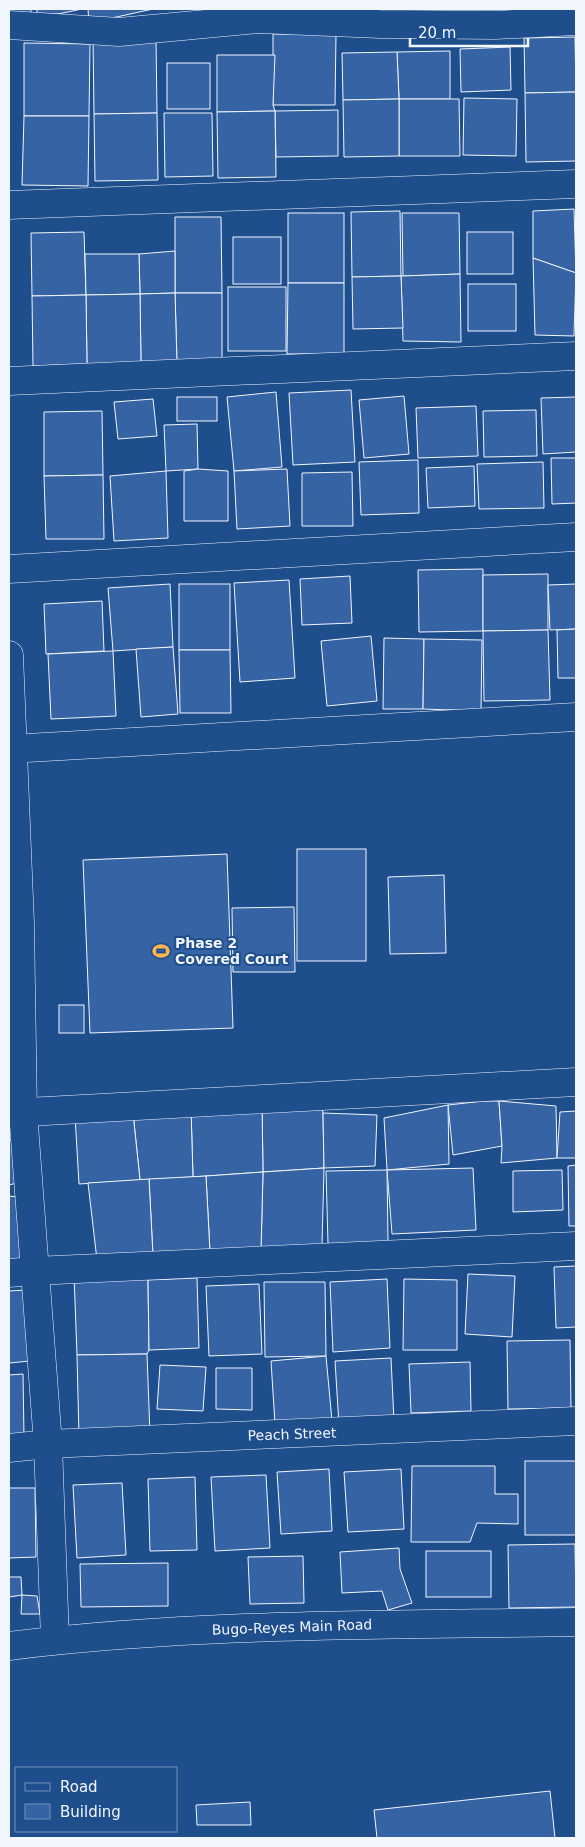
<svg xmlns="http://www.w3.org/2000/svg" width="585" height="1847" font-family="'DejaVu Sans',sans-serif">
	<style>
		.building { fill: #3563a3; stroke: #f2f6ff }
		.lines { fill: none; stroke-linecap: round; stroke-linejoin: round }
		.minor-casing { stroke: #f2f6ff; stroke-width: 29 }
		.minor { stroke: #1f4e8c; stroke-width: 28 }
		.labels { text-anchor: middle; stroke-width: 4; stroke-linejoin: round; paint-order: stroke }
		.poi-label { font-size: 14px; font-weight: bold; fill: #f2f6ff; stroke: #1f4e8c; text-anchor: start }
		.street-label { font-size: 14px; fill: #f2f6ff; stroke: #1f4e8c }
	</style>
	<rect width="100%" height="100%" fill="#1f4e8c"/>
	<g class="building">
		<polygon points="9,9 31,9 31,15 9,16"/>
		<polygon points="37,9 82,9 58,14 37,14"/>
		<polygon points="88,9 153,9 89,23"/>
		<polygon points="273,34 336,34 335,105 273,105"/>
		<polygon points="575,37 576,92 525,93 524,38"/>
		<polygon points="156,38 157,113 94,114 93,39"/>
		<polygon points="24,43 90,44 89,116 24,116"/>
		<polygon points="510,47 511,90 461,92 460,49"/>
		<polygon points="450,51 450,99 399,99 397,52"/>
		<polygon points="397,52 399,99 343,100 342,53"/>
		<polygon points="217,55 275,55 273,105 275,111 217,112"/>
		<rect x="167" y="63" width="43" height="46"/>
		<polygon points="576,92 576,161 526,162 525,93"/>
		<polygon points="464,98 517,99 516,156 463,155"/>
		<polygon points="399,99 459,99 460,156 399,156"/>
		<polygon points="399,99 399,156 344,157 343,100"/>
		<polygon points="338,110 338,156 276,157 275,111"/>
		<polygon points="275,111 276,177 218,178 217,112"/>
		<polygon points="157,113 158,180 95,181 94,114"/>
		<polygon points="164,113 212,113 213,176 165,177"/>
		<polygon points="24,116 89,116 88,186 22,185"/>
		<polygon points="574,209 576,273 533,258 533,211"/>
		<polygon points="400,211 401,276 352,277 351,212"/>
		<rect x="288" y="213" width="56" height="70"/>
		<polygon points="402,213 459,213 460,274 403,276"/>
		<polygon points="175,217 221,217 222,293 175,293"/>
		<polygon points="84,232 86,295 32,296 31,233"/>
		<rect x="467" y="232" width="46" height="42"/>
		<rect x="233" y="237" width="48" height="47"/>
		<polygon points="175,251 175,293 140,294 139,254"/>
		<polygon points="85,254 139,254 140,294 86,295"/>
		<polygon points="533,258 576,273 574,336 535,335"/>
		<polygon points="460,274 461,342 403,341 401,276"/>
		<polygon points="401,276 403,328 353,329 352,277"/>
		<polygon points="288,283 344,283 344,354 287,354"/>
		<rect x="468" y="284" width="48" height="47"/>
		<rect x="228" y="287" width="58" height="64"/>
		<polygon points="175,293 222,293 222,364 177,365"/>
		<polygon points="175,293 177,363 141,364 140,294"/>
		<polygon points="140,294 141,364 87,364 86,295"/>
		<polygon points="86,295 87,364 33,366 32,296"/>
		<polygon points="351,390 355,462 293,465 289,393"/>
		<polygon points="276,392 282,467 234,471 227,397"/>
		<polygon points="404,396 409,454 364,458 359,400"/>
		<rect x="177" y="397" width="40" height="24"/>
		<polygon points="576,397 576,452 543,454 541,398"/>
		<polygon points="153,399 157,436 118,439 114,402"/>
		<polygon points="476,406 478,456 418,458 416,408"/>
		<polygon points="536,410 537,456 484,457 483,411"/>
		<polygon points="102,411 103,475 44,476 44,412"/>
		<polygon points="197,424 198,469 166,471 164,425"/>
		<polygon points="551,458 576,458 576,503 552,504"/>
		<polygon points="418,460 419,513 361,515 359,462"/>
		<polygon points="543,462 544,508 479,509 477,464"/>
		<polygon points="474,466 475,506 428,508 426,468"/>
		<polygon points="198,469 228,471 228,521 184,521 184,471"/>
		<polygon points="287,469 290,526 237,529 234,471"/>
		<polygon points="166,471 168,538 114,541 110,476"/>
		<polygon points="352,472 353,526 302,526 302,473"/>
		<polygon points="103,475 104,539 46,539 44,476"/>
		<polygon points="483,569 483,631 419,632 418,570"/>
		<polygon points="548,574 548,630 483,631 483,575"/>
		<polygon points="350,576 352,623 302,625 300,579"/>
		<polygon points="289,580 295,678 240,682 234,583"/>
		<polygon points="170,584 173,647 113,651 108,588"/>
		<rect x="179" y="584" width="51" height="66"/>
		<polygon points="576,584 576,629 550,630 548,585"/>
		<polygon points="102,601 104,651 46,654 44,604"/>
		<polygon points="576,629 576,678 558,678 557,630"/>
		<polygon points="548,630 550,700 484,701 483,631"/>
		<polygon points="371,636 377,701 327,706 321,641"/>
		<polygon points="384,638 424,639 423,709 383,709"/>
		<polygon points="424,639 482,640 481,711 423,709"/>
		<polygon points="173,647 178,714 141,717 136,649"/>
		<polygon points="179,650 230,650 231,713 180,713"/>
		<polygon points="113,651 116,716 51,719 48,654"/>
		<rect x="297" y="849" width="69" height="112"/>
		<polygon points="227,854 233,1028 90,1033 83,860"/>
		<polygon points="444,875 446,953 390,954 388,877"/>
		<polygon points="294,907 295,972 233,972 232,908"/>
		<rect x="59" y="1005" width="25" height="28"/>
		<polygon points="321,1100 323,1113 324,1168 263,1172 262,1103"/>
		<polygon points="484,1101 499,1101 502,1146 453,1155 448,1105"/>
		<polygon points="499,1101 556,1106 557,1158 501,1163 502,1146"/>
		<polygon points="262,1103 263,1172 193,1177 191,1109"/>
		<polygon points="448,1105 449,1164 387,1170 384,1118"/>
		<polygon points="191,1109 193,1177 140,1180 133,1113"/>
		<polygon points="576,1111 576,1158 557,1158 560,1112"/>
		<polygon points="133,1113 140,1180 79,1184 75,1116"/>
		<polygon points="323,1113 377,1115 375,1166 324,1168"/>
		<polygon points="9,1140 21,1140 21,1182 9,1185"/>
		<polygon points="576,1165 576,1226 569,1226 568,1166"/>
		<polygon points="324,1168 322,1246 261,1250 263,1172"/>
		<polygon points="473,1168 476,1230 392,1234 387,1170"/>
		<polygon points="387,1170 388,1242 328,1244 326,1171"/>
		<polygon points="562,1170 563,1210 513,1212 513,1171"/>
		<polygon points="263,1172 261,1250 210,1252 206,1176"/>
		<polygon points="206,1176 210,1252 153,1256 149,1179"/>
		<polygon points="149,1179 153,1256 97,1260 88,1183"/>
		<polygon points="9,1196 27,1198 29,1265 9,1265"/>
		<polygon points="576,1266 576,1327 556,1328 554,1267"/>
		<polygon points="144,1273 148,1280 149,1350 147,1354 77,1355 74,1275"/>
		<polygon points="468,1274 515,1276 512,1337 465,1334"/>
		<polygon points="197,1278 199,1348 149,1350 148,1280"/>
		<polygon points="387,1279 390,1348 333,1352 330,1282"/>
		<polygon points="404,1279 457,1280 457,1350 403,1350"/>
		<polygon points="264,1282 325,1282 326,1356 265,1357"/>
		<polygon points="259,1284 262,1354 209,1356 206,1286"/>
		<polygon points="26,1290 30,1361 9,1363 9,1291"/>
		<polygon points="570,1340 571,1408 508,1409 507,1341"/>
		<polygon points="147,1354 150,1435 79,1437 77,1355"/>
		<polygon points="326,1356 332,1421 275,1424 271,1361"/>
		<polygon points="391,1358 394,1422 339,1425 335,1361"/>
		<polygon points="470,1362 471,1411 411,1413 409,1364"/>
		<polygon points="160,1365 206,1367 203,1411 157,1409"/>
		<polygon points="216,1368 252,1368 252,1410 216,1409"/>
		<polygon points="23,1374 24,1437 9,1437 9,1375"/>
		<rect x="525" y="1461" width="51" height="74"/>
		<polygon points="412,1466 495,1466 495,1494 518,1494 518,1524 477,1523 470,1542 411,1542"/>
		<polygon points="329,1469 332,1531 281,1534 277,1472"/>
		<polygon points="401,1469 404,1529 348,1532 344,1472"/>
		<polygon points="266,1475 270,1548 215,1551 211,1477"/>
		<polygon points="195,1477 197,1550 150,1551 148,1479"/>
		<polygon points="122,1483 126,1555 77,1558 73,1485"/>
		<polygon points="9,1488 35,1488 36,1557 9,1558"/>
		<polygon points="575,1544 576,1607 509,1608 508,1545"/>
		<polygon points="399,1548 400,1569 412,1603 388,1610 382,1591 342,1593 340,1552"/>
		<rect x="426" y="1551" width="65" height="46"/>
		<polygon points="303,1556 304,1603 250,1604 248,1557"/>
		<polygon points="168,1563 168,1606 81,1607 80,1564"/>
		<polygon points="9,1577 21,1577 22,1595 9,1597"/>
		<polygon points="22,1595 37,1596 40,1614 21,1614"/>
		<polygon points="550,1791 555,1838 377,1838 374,1810"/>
		<polygon points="250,1802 251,1825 197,1825 196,1805"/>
	</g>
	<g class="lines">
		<g class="minor-casing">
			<g id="minor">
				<polyline points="9,25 119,32 259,19 380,24 495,25 576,21"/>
				<polyline points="9,205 576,184"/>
				<polyline points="9,381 576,356"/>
				<polyline points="9,569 576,537"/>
				<polyline points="9,655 20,923 23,1112 48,1444 55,1640"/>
				<polyline points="9,749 576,717"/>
				<polyline points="9,1113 576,1082"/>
				<polyline points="9,1273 34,1271 576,1246"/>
				<polyline points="9,1448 48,1444 576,1421"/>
				<path d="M9,1646C197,1623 387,1625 576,1622"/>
			</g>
		</g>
		<use href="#minor" class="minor"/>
	</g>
	<defs>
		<g id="stadium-bare" transform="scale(1.35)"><path d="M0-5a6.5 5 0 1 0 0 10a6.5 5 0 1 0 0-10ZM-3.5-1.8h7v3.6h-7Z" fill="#ffb74d" stroke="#1f4e8c" stroke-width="2.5" paint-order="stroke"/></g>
	</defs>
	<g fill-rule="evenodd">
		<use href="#stadium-bare" x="161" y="951"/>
	</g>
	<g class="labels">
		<g class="poi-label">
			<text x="175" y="948">Phase 2<tspan x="175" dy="16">Covered Court</tspan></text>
		</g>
		<g class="street-label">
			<text transform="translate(292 1434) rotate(-2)" y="5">Peach Street</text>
			<text transform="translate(292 1627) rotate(-2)" y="5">Bugo-Reyes Main Road</text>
		</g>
	</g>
	<rect width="585" height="1847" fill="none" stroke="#f2f6ff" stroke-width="20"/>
	<rect x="15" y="1767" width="162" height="65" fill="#1f4e8c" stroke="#7391ba"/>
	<rect x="25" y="1783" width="25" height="8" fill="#1f4e8c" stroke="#7391ba"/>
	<text x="60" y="1792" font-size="15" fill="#f2f6ff">Road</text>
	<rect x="25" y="1804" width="25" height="15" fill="#3563a3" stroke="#7391ba"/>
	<text x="60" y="1817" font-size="15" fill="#f2f6ff">Building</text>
	<path d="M410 38v8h118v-8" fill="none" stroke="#f2f6ff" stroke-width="2.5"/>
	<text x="418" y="38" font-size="15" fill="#f2f6ff" stroke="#1f4e8c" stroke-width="4" paint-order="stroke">20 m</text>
</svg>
